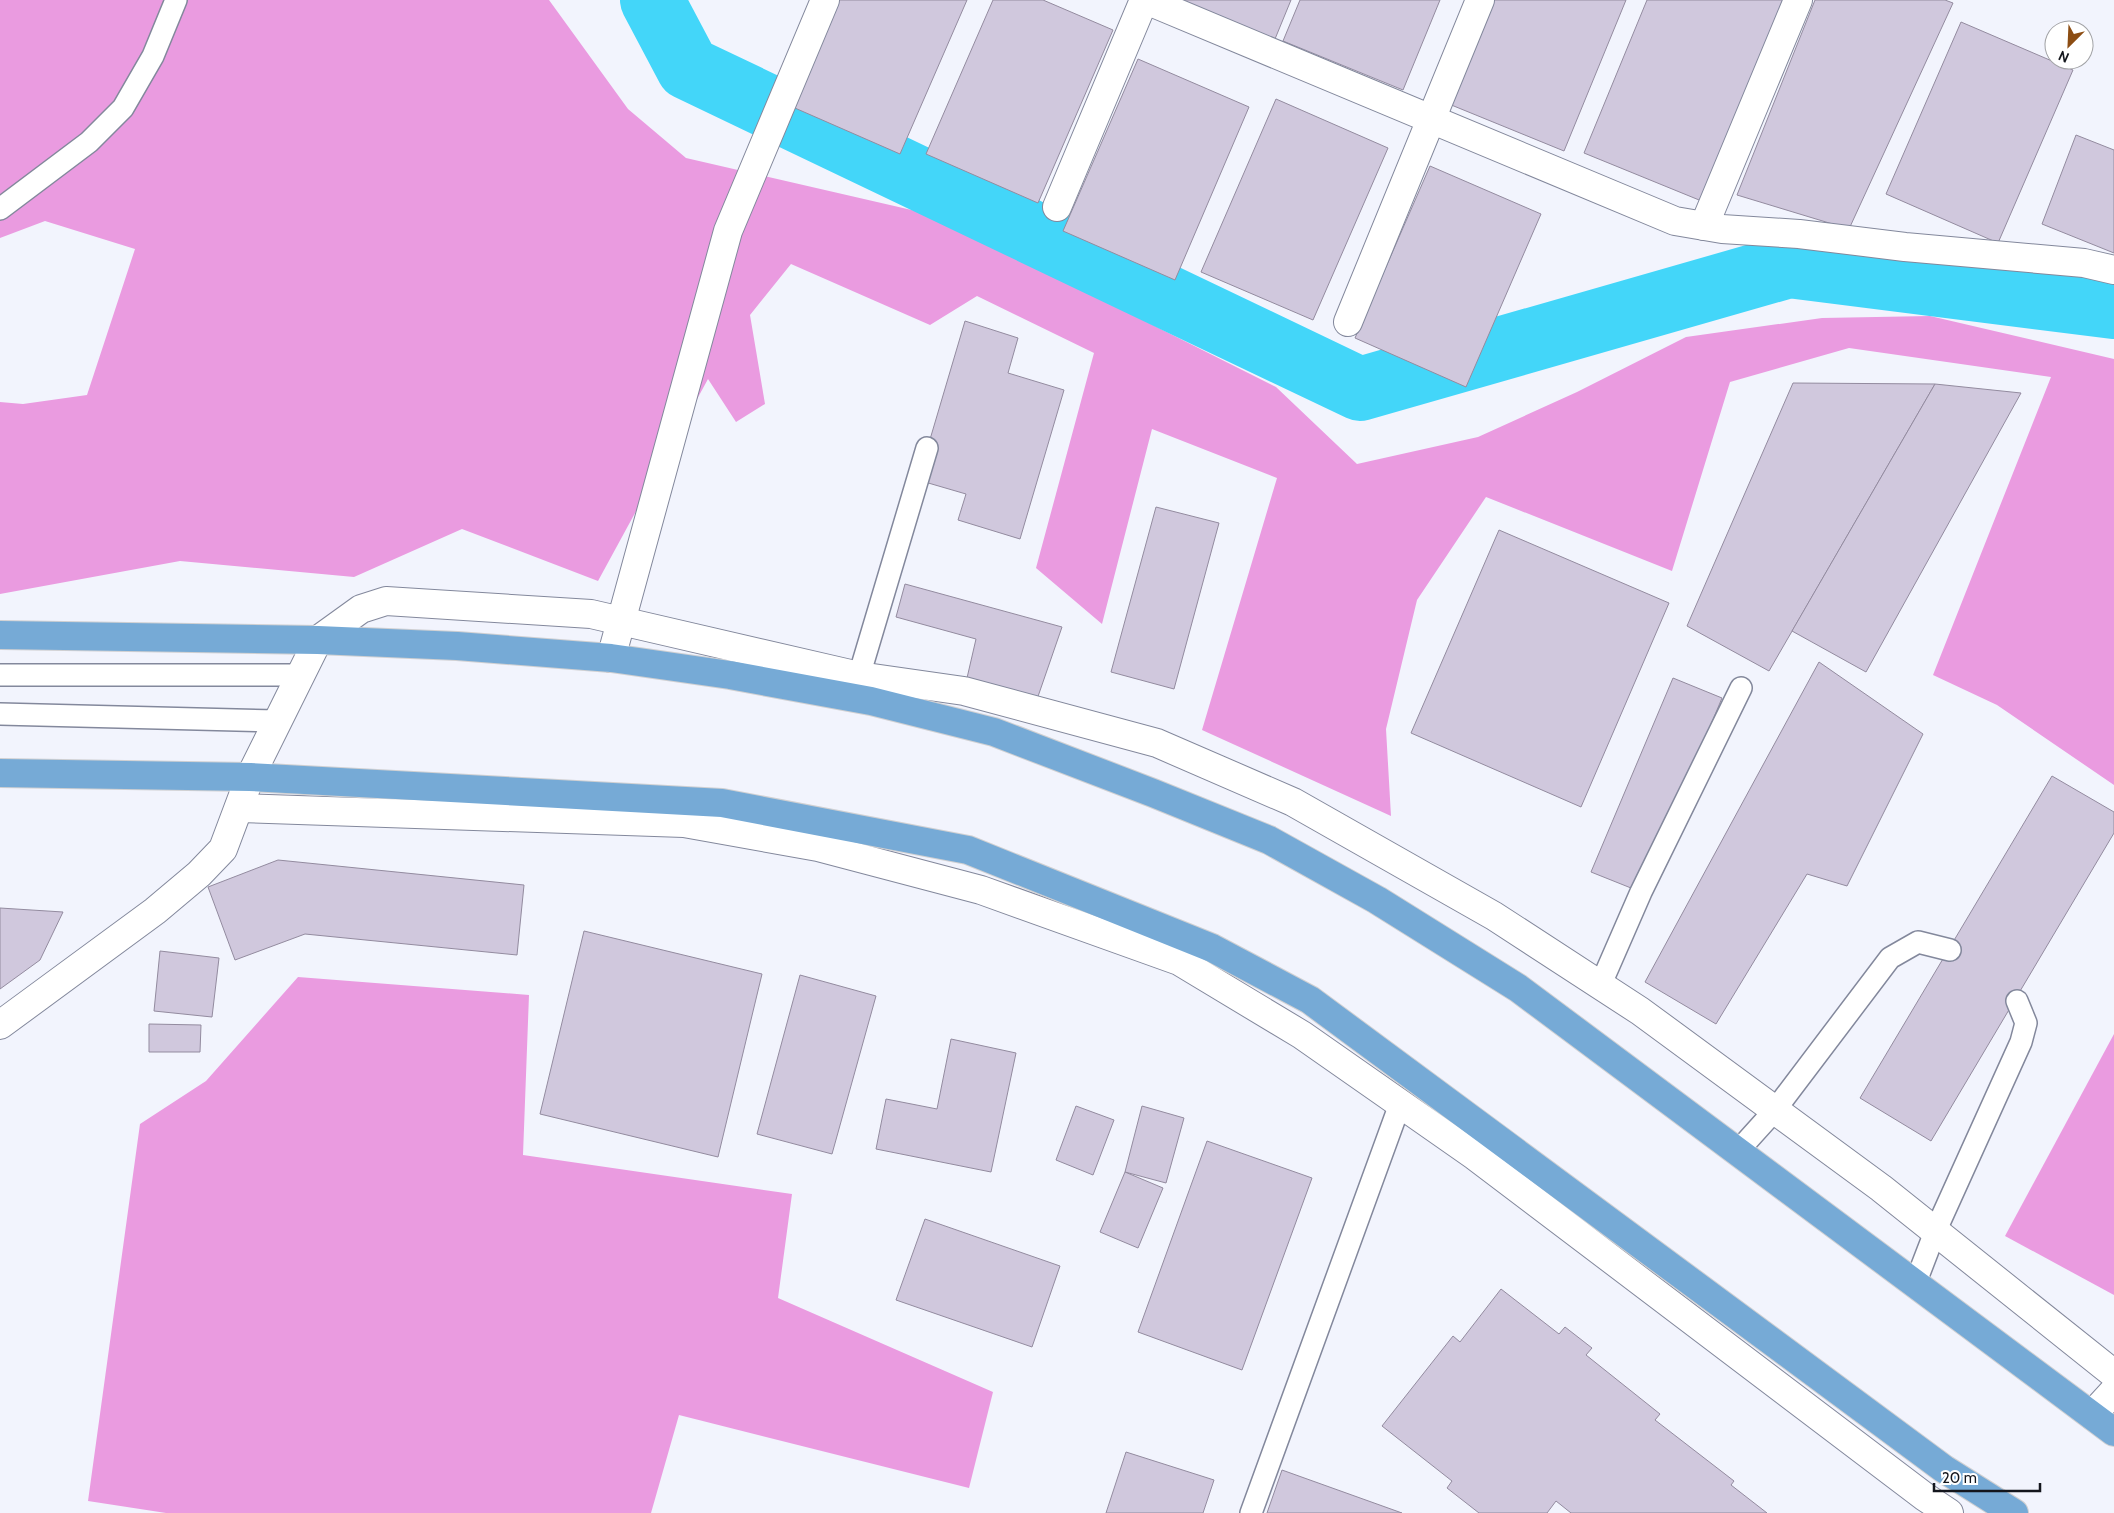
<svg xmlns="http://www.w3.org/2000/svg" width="2114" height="1513" font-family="Cabin,sans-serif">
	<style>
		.forest { fill: #ea9be0 }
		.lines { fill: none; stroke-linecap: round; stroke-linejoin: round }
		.river { stroke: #43d6f9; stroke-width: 64 }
		.building { fill: #d0c8dd; stroke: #938b9f }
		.service-casing { stroke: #83889c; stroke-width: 24 }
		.minor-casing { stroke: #83889c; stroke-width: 30 }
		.tertiary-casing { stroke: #83889c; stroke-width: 30 }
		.trunk-casing { stroke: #d0d0d2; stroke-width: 30 }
		.service { stroke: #fff; stroke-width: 21 }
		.minor { stroke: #fff; stroke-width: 28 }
		.tertiary { stroke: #fff; stroke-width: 28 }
		.trunk { stroke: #76aad6; stroke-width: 28 }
	</style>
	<rect width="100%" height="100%" fill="#f2f4fd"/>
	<g class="forest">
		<polygon points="0,0 549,0 628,109 686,158 916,211 1087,292 1276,387 1357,464 1478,437 1577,392 1686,337 1822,318 1930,316 2114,359 2114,785 1997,705 1933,675 2051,377 1849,348 1730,382 1672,571 1486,497 1417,600 1386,729 1391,816 1202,730 1277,478 1152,429 1102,624 1036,568 1094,353 977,296 930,325 791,264 750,315 765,404 736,422 708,379 598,581 462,529 354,577 180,561 0,594 0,402 23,404 87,395 135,249 45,221 0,238"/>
		<polygon points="298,977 529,995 523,1155 792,1194 778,1298 993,1392 969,1488 679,1415 651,1513 166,1513 88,1501 140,1124 206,1081"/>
		<polygon points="2114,1034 2114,1295 2005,1236"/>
	</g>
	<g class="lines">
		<polyline class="river" points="652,0 688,68 1360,389 1789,266 2114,307"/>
	</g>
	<g class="building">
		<polygon points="834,0 967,0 900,154 788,105"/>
		<polygon points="993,0 1043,0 1113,30 1038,203 926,154"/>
		<polygon points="1181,0 1291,0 1275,39"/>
		<polygon points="1300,0 1440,0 1403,90 1283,41"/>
		<polygon points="1486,0 1626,0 1564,151 1444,102"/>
		<polygon points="1647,0 1787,0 1704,202 1584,153"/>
		<polygon points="1815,0 1945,0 1953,3 1849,229 1737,195"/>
		<polygon points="1961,22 2073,70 1998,243 1886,194"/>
		<polygon points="1138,59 1249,107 1175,280 1063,231"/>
		<polygon points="1276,99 1388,148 1313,320 1201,272"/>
		<polygon points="2076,135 2114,150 2114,253 2042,224"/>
		<polygon points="1430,166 1541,214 1466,387 1355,338"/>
		<polygon points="965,321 1018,338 1008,373 1064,390 1020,539 958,520 966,494 918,480"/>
		<polygon points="1793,383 1935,384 1769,671 1687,626"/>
		<polygon points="1935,384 2021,393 1866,672 1792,631"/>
		<polygon points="1156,507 1219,523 1174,689 1111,672"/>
		<polygon points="1499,530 1669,603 1581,807 1411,733"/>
		<polygon points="905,584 1062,627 1034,708 964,691 976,639 896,617"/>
		<polygon points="1819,662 1923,734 1847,886 1807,874 1716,1024 1645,982"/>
		<polygon points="1673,678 1722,698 1641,892 1591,872"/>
		<polygon points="2052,776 2114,812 2114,833 1931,1141 1860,1098"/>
		<polygon points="278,860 524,885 517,955 305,934 235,960 208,887"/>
		<polygon points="0,908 63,912 40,960 0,989"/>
		<polygon points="584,931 762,974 718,1157 540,1114"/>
		<polygon points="160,951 219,958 212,1017 154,1011"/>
		<polygon points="800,975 876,996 832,1154 757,1134"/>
		<polygon points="149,1024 201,1025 200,1052 149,1052"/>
		<polygon points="951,1039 1016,1053 991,1172 876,1149 886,1099 937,1109"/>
		<polygon points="1076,1106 1114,1120 1093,1175 1056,1160"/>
		<polygon points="1142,1106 1184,1118 1166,1183 1125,1172"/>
		<polygon points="1207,1141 1312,1178 1242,1370 1138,1332"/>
		<polygon points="1125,1172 1163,1188 1138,1248 1100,1232"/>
		<polygon points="925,1219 1060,1266 1032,1347 896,1300"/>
		<polygon points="1501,1289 1559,1334 1565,1327 1592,1348 1586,1355 1660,1414 1655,1420 1734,1481 1731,1485 1767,1513 1571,1513 1556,1501 1547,1513 1479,1513 1447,1488 1452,1481 1382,1426 1453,1336 1460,1342"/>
		<polygon points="1126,1452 1214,1480 1203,1513 1106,1513"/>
		<polygon points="1282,1470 1402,1513 1267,1513"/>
	</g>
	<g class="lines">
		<g class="service-casing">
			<g id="service">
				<polyline points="0,209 89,142 123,108 153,56 176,0"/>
				<polyline points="0,675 301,675"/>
				<polyline points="859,676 927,448"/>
				<polyline points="0,714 277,721"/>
				<polyline points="1600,986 1641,892 1741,688"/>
				<polyline points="1738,1151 1775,1110 1890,958 1918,942 1950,950"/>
				<polyline points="1915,1284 1935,1232 2021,1042 2026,1023 2017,1001"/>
				<polyline points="1251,1513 1400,1104"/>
			</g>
		</g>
		<g class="minor-casing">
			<g id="minor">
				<polyline points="1146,0 1675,221 1722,229 1799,234 1905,247 2084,263 2114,270"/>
				<polyline points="1057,207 1144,0"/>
				<polyline points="1704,226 1798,0"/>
				<polyline points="1348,322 1480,0"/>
				<polyline points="611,658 728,231 825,0"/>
			</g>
		</g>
		<g class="tertiary-casing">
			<g id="tertiary">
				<polyline points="239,808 684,823 818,847 981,890 1179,961 1302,1035 1475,1156 1925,1497 1949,1513"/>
				<polyline points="0,1025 155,911 199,874 223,849 250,777 318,640 361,609 386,601 591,614 859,676 964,691 1157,743 1293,802 1494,916 1640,1011 1881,1188 2114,1374"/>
				<polyline points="2092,1415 2114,1391"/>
			</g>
		</g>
		<g class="trunk-casing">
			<g id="trunk">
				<polyline points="0,635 318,640 457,646 611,658 730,675 871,701 994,732 1153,793 1269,840 1377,900 1518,988 2114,1432"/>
				<polyline points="0,773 250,777 722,803 968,850 1212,948 1310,1000 1944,1469 2014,1513"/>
			</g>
		</g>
		<use href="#service" class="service"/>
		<use href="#minor" class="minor"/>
		<use href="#tertiary" class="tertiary"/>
		<use href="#trunk" class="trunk"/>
	</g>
	<g transform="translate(2069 45) rotate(204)"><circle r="24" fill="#ffffff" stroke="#a1a2a5"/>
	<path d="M0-4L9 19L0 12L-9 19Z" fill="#8c4d13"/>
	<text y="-8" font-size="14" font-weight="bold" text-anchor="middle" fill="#14161d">N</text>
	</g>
	<path d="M1934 1483v8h106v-8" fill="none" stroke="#14161d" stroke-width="2.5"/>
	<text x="1942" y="1483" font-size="15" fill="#14161d" stroke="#ffffff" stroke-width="4" paint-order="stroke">20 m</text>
</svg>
